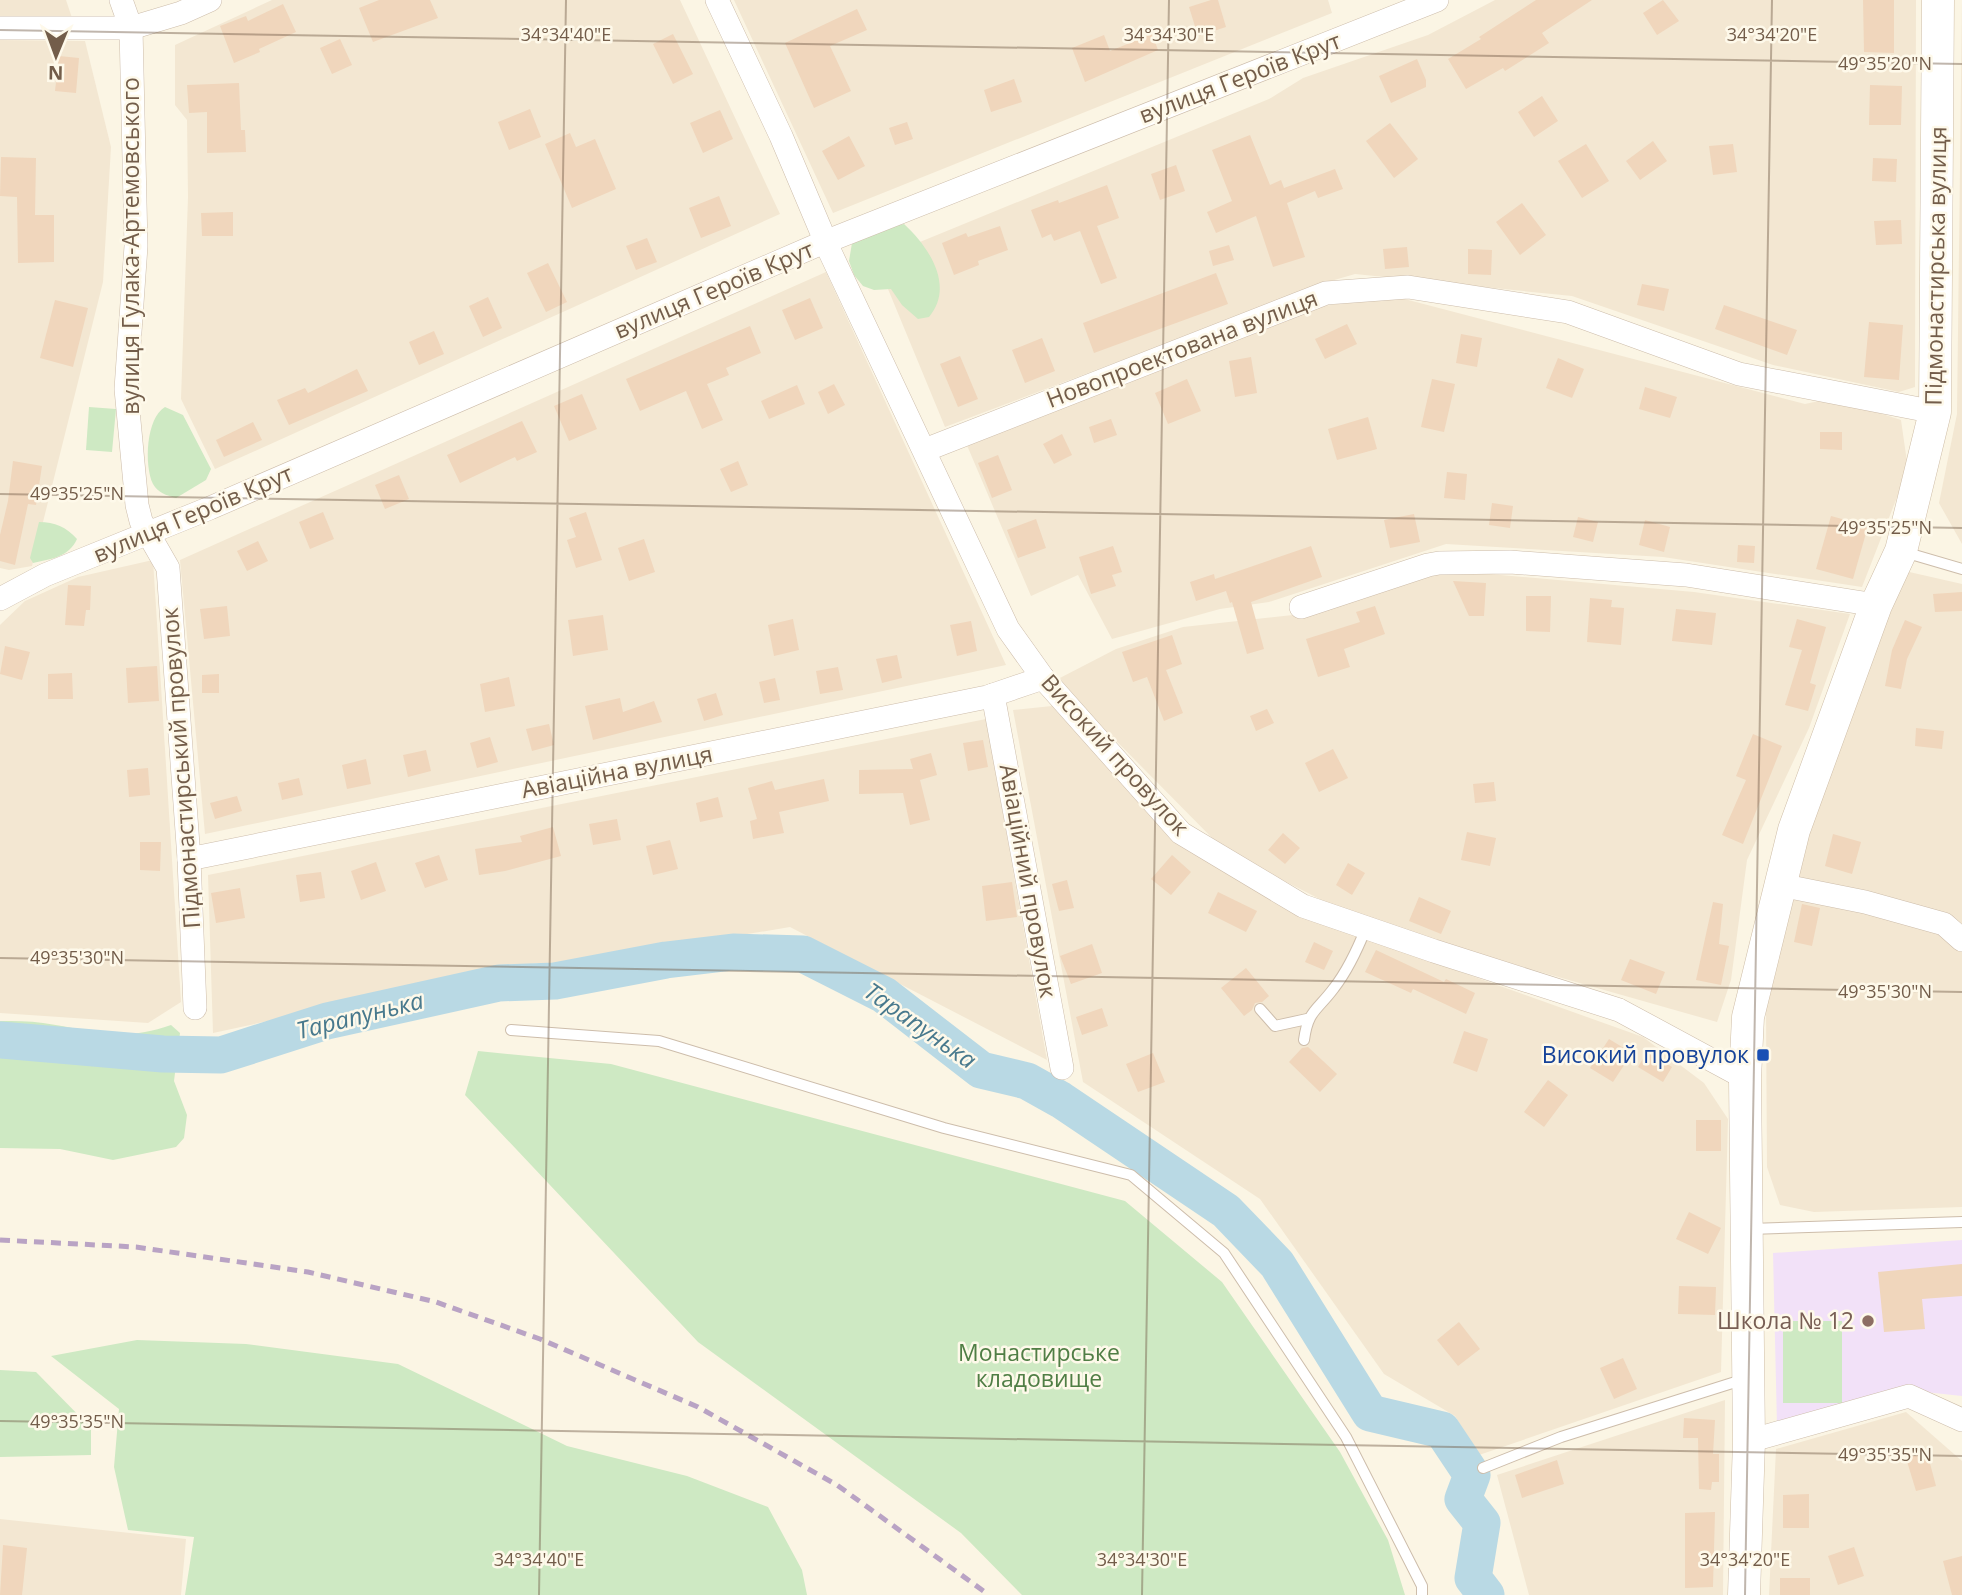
<svg xmlns="http://www.w3.org/2000/svg" width="1962" height="1595" font-family="'Open Sans',sans-serif">
	<style>
		.residential { fill: #f3e7d2 }
		.education { fill: #f2e1f8 }
		.green { fill: #cee9c3 }
		.lines { fill: none; stroke-linecap: round; stroke-linejoin: round }
		.river { stroke: #b9d9e4; stroke-width: 37 }
		.building { fill: #f0d6bc }
		.lane-casing { stroke: #cdbdab; stroke-width: 12 }
		.street-casing { stroke: #cdbdab; stroke-width: 24 }
		.secondary-casing { stroke: #cfbea8; stroke-width: 33 }
		.lane { stroke: #fff; stroke-width: 10 }
		.street { stroke: #fff; stroke-width: 23 }
		.secondary { stroke: #fff; stroke-width: 32 }
		.rail { stroke: #b9a3c4; stroke-width: 5; stroke-dasharray: 10 7; stroke-linecap: butt }
		.ticks { fill: none; stroke: #735d4a; stroke-width: 2; stroke-opacity: 0.45 }
		.transit-dot { fill: #1a4fb4; stroke: #fef9ea; stroke-width: 2.5 }
		.education-dot { fill: #8d6e63; stroke: #fef9ea; stroke-width: 2.5 }
		.labels { text-anchor: middle; stroke-width: 5; stroke-linejoin: round; paint-order: stroke }
		.street-label { font-size: 23px; fill: #735d4a; stroke: #fef9ea }
		.transit-label { font-size: 23px; fill: #164399; stroke: #fef9ea; text-anchor: end }
		.education-label { font-size: 23px; fill: #785e54; stroke: #fef9ea; text-anchor: end }
		.park-label { font-size: 23px; fill: #507e45; stroke: #fef9ea }
		.water-label { font-size: 24px; font-style: italic; fill: #48798d; stroke: #fef9ea }
		.ticks-label { font-size: 18px; text-anchor: middle; fill: #735d4a; stroke: #fef9ea; stroke-width: 5; stroke-linejoin: round; paint-order: stroke }
	</style>
	<rect width="100%" height="100%" fill="#fbf5e4"/>
	<g class="residential">
		<polygon points="0,0 66,0 72,18 0,17"/>
		<polygon points="272,0 680,0 780,214 215,469 181,399 188,197 187,120 175,105 175,45"/>
		<polygon points="734,0 1328,0 1332,13 833,213"/>
		<polygon points="1495,0 1916,0 1915,387 1899,392 1773,365 1572,296 1355,274 1331,281 945,427 876,260 1269,99 1303,78 1428,35"/>
		<polygon points="1962,0 1962,544 1939,503 1957,414"/>
		<polygon points="0,40 85,41 111,147 103,282 32,566 9,570 0,568"/>
		<polygon points="826,272 1006,665 205,834 180,560"/>
		<polygon points="1393,296 1805,404 1833,398 1901,420 1908,469 1862,587 1663,557 1446,544 1269,602 1220,609 1112,639 1078,575 1031,596 966,443 1324,306"/>
		<polygon points="153,560 181,1002 148,1023 0,1013 0,625 25,601 78,577"/>
		<polygon points="1455,571 1694,592 1850,614 1809,728 1747,860 1731,980 1717,1022 1460,949 1337,908 1224,850 1056,680 1116,649 1183,627 1320,612 1424,575"/>
		<polygon points="1905,571 1962,584 1962,1207 1814,1212 1780,1205 1767,1167 1766,1010 1795,873"/>
		<polygon points="1052,706 1176,843 1287,910 1643,1037 1704,1083 1728,1119 1721,1372 1479,1455 1455,1416 1384,1374 1260,1199 1083,1082 1013,710"/>
		<polygon points="986,719 1047,1060 790,927 560,965 536,963 213,1033 208,875"/>
		<polygon points="1725,1400 1723,1595 1529,1595 1497,1475"/>
		<polygon points="1906,1412 1962,1461 1962,1595 1769,1595 1776,1449"/>
		<polygon points="0,1519 186,1539 181,1595 0,1595"/>
	</g>
	<polygon class="education" points="1962,1240 1962,1396 1906,1390 1777,1426 1773,1253"/>
	<g class="green">
		<path d="M904,224C929,247 955,286 929,317L918,319L902,305L891,289L874,290L863,286L854,275L849,261L852,243L879,229Z"/>
		<polygon points="89,407 116,409 112,452 86,450"/>
		<path d="M165,407L183,415L211,469L206,480L176,498C166,495 158,493 153,484C144,465 146,418 165,407Z"/>
		<path d="M39,522C55,522 66,527 77,539C69,557 51,559 33,563L30,558Z"/>
		<path d="M0,1021C14,1021 29,1021 43,1023C92,1030 121,1043 171,1025L180,1033L174,1081L187,1115L184,1138L176,1147L113,1160L60,1149L0,1148Z"/>
		<polygon points="478,1051 611,1064 1125,1201 1222,1282 1340,1452 1388,1540 1405,1595 1022,1595 961,1533 698,1342 465,1095"/>
		<rect x="1783" y="1321" width="59" height="82"/>
		<polygon points="137,1340 246,1344 398,1364 567,1446 687,1476 768,1507 802,1570 807,1595 185,1595 194,1537 128,1530 114,1467 119,1409 51,1356"/>
		<polygon points="0,1370 36,1372 91,1428 91,1455 0,1457"/>
	</g>
	<g class="lines">
		<polyline class="river" points="0,1040 163,1054 221,1055 327,1021 499,983 555,981 666,960 733,952 803,954 884,995 981,1070 1027,1081 1061,1100 1226,1211 1277,1264 1370,1413 1442,1430 1472,1475 1463,1499 1482,1523 1473,1578 1486,1595"/>
	</g>
	<g class="building">
		<polygon points="379,0 430,0 438,18 373,42 359,8"/>
		<polygon points="1211,0 1218,0 1226,27 1198,36 1189,7"/>
		<polygon points="1536,0 1592,0 1542,33 1549,43 1505,71 1503,68 1466,89 1448,59 1481,39 1479,37"/>
		<polygon points="1663,0 1679,21 1657,35 1643,13"/>
		<polygon points="1863,0 1894,0 1894,53 1864,52"/>
		<polygon points="283,4 296,32 259,49 260,52 234,63 220,26 246,16 248,21"/>
		<polygon points="857,9 867,30 830,46 851,91 814,108 785,43"/>
		<polygon points="673,34 693,74 673,84 653,44"/>
		<polygon points="1152,34 1158,50 1085,82 1072,48 1104,35 1110,51"/>
		<polygon points="340,39 352,65 332,74 320,48"/>
		<polygon points="59,56 79,58 76,93 55,91"/>
		<polygon points="1417,59 1426,80 1426,87 1391,103 1379,76"/>
		<polygon points="1014,79 1022,102 991,112 984,90"/>
		<polygon points="239,83 241,130 245,130 246,152 207,153 207,112 189,113 187,85"/>
		<polygon points="1870,85 1902,86 1901,125 1869,125"/>
		<polygon points="1542,96 1558,121 1534,137 1518,112"/>
		<polygon points="530,109 541,137 509,150 498,122"/>
		<polygon points="720,110 733,139 703,153 690,123"/>
		<polygon points="907,122 913,139 895,145 889,128"/>
		<polygon points="1390,123 1418,159 1394,178 1366,141"/>
		<polygon points="570,133 576,147 595,139 616,189 572,208 545,144"/>
		<polygon points="1250,135 1270,185 1281,180 1284,188 1335,169 1343,189 1318,198 1315,191 1287,203 1305,257 1273,267 1256,216 1216,233 1207,212 1232,201 1212,150"/>
		<polygon points="849,136 865,166 838,180 822,151"/>
		<polygon points="1653,141 1667,161 1640,180 1626,161"/>
		<polygon points="1586,144 1609,181 1582,198 1558,161"/>
		<polygon points="1733,144 1737,172 1713,175 1709,146"/>
		<polygon points="1,157 36,158 35,215 54,215 54,262 18,263 17,197 0,196"/>
		<polygon points="1873,158 1897,159 1896,182 1872,181"/>
		<polygon points="1176,165 1185,191 1160,200 1151,174"/>
		<polygon points="1107,185 1119,218 1097,226 1117,278 1101,284 1080,231 1054,241 1051,234 1042,238 1031,210 1058,200 1059,203"/>
		<polygon points="719,196 731,226 701,238 689,208"/>
		<polygon points="1522,203 1546,235 1520,255 1496,222"/>
		<polygon points="233,212 233,236 202,236 201,213"/>
		<polygon points="1901,220 1902,244 1876,245 1874,221"/>
		<polygon points="1000,226 1008,250 978,261 979,265 954,275 942,243 966,233 968,237"/>
		<polygon points="647,238 657,262 636,270 626,246"/>
		<polygon points="1229,245 1234,260 1213,266 1209,251"/>
		<polygon points="1407,247 1409,267 1385,269 1383,249"/>
		<polygon points="1468,249 1492,250 1491,275 1468,274"/>
		<polygon points="548,263 567,302 546,312 527,273"/>
		<polygon points="1216,273 1228,304 1094,353 1083,323"/>
		<polygon points="1642,284 1669,289 1664,311 1637,305"/>
		<polygon points="488,297 502,328 483,337 469,306"/>
		<polygon points="810,298 823,328 795,340 782,310"/>
		<polygon points="55,300 88,308 73,367 40,358"/>
		<polygon points="1724,305 1797,330 1787,355 1715,329"/>
		<polygon points="1869,322 1903,325 1899,380 1864,377"/>
		<polygon points="1347,324 1357,344 1325,359 1315,339"/>
		<polygon points="750,326 761,353 726,368 729,375 707,384 723,420 702,429 686,391 640,411 626,379"/>
		<polygon points="434,331 444,354 419,365 409,342"/>
		<polygon points="1461,334 1482,338 1477,367 1456,363"/>
		<polygon points="1042,338 1055,371 1025,383 1012,350"/>
		<polygon points="960,356 978,399 958,407 940,364"/>
		<polygon points="1251,357 1257,393 1235,397 1229,361"/>
		<polygon points="1558,358 1584,369 1572,398 1546,388"/>
		<polygon points="357,369 368,391 289,425 277,400 305,388 308,393"/>
		<polygon points="1187,379 1201,411 1168,424 1155,393"/>
		<polygon points="1432,379 1455,384 1444,432 1421,427"/>
		<polygon points="834,384 845,405 828,414 818,392"/>
		<polygon points="797,385 805,404 769,419 761,401"/>
		<polygon points="1645,387 1677,397 1670,418 1639,409"/>
		<polygon points="582,394 597,429 569,441 554,406"/>
		<polygon points="1368,417 1377,449 1337,460 1328,429"/>
		<polygon points="1111,419 1117,435 1094,443 1089,427"/>
		<polygon points="522,421 537,452 517,461 515,457 460,483 447,455"/>
		<polygon points="253,422 262,440 224,457 216,440"/>
		<polygon points="1820,432 1842,432 1842,450 1820,449"/>
		<polygon points="1062,434 1072,455 1054,464 1043,444"/>
		<polygon points="998,455 1012,490 992,498 978,463"/>
		<polygon points="13,461 42,466 36,505 28,504 15,565 0,561 0,535 8,501"/>
		<polygon points="738,461 748,485 731,492 720,469"/>
		<polygon points="1447,472 1467,474 1465,500 1444,498"/>
		<polygon points="399,475 409,499 385,509 375,485"/>
		<polygon points="1492,503 1513,506 1510,528 1489,525"/>
		<polygon points="323,512 334,539 310,549 299,522"/>
		<polygon points="586,512 602,560 576,568 567,540 576,537 569,518"/>
		<polygon points="1414,514 1420,542 1390,548 1384,520"/>
		<polygon points="1831,516 1868,526 1853,579 1816,569"/>
		<polygon points="1578,517 1598,522 1593,542 1573,537"/>
		<polygon points="1036,519 1046,548 1018,558 1007,530"/>
		<polygon points="1645,520 1670,527 1664,552 1639,545"/>
		<polygon points="644,539 655,572 629,581 618,548"/>
		<polygon points="258,541 268,561 247,571 237,551"/>
		<polygon points="1738,545 1755,546 1754,563 1737,562"/>
		<polygon points="1113,546 1122,572 1112,575 1116,586 1091,594 1079,557"/>
		<polygon points="1311,546 1322,577 1251,602 1264,649 1247,654 1232,602 1230,603 1226,591 1196,601 1190,582 1214,574 1215,579"/>
		<polygon points="1453,581 1486,583 1484,616 1469,616"/>
		<polygon points="68,585 91,586 90,610 86,610 84,626 65,625"/>
		<polygon points="1962,592 1962,611 1935,612 1933,594"/>
		<polygon points="1526,596 1551,596 1550,632 1526,631"/>
		<polygon points="1590,598 1612,600 1611,607 1624,608 1621,645 1587,642"/>
		<polygon points="227,606 230,636 204,639 200,609"/>
		<polygon points="1375,606 1385,634 1344,649 1350,667 1318,677 1306,639 1360,622 1356,612"/>
		<polygon points="1676,609 1716,613 1712,645 1672,641"/>
		<polygon points="603,615 608,650 573,656 568,620"/>
		<polygon points="793,619 799,650 774,656 768,625"/>
		<polygon points="1797,619 1826,627 1810,683 1816,685 1808,711 1785,705 1802,650 1789,647"/>
		<polygon points="1905,620 1922,627 1907,659 1901,689 1885,686 1892,650"/>
		<polygon points="971,621 977,651 957,656 950,625"/>
		<polygon points="1172,635 1182,664 1166,670 1183,713 1164,721 1147,677 1133,682 1122,652"/>
		<polygon points="5,646 30,652 22,680 0,674"/>
		<polygon points="897,655 902,678 882,683 876,659"/>
		<polygon points="157,666 159,701 128,703 126,668"/>
		<polygon points="838,667 843,690 820,694 816,671"/>
		<polygon points="72,673 73,699 48,699 48,674"/>
		<polygon points="219,674 219,693 202,693 202,675"/>
		<polygon points="509,677 515,706 485,712 480,684"/>
		<polygon points="775,678 780,700 764,703 759,682"/>
		<polygon points="716,693 723,715 704,721 697,699"/>
		<polygon points="620,698 623,712 654,701 662,722 593,740 585,706"/>
		<polygon points="1267,709 1274,723 1256,731 1250,716"/>
		<polygon points="549,724 554,745 532,751 526,729"/>
		<polygon points="1916,728 1944,731 1942,749 1915,746"/>
		<polygon points="1753,734 1782,746 1743,844 1722,835 1746,780 1736,776"/>
		<polygon points="490,737 498,762 477,768 470,743"/>
		<polygon points="983,740 988,767 968,771 963,743"/>
		<polygon points="1333,749 1348,778 1319,792 1305,763"/>
		<polygon points="426,750 431,771 408,777 403,755"/>
		<polygon points="931,753 937,775 920,780 930,820 910,825 903,793 859,794 859,770 913,769 910,759"/>
		<polygon points="366,759 371,784 347,789 342,765"/>
		<polygon points="148,768 150,795 129,797 127,770"/>
		<polygon points="299,778 303,795 282,800 278,783"/>
		<polygon points="824,779 829,801 779,812 784,833 753,839 750,821 757,819 748,788 772,781 775,790"/>
		<polygon points="1494,782 1496,801 1475,803 1473,784"/>
		<polygon points="237,796 242,811 215,819 210,803"/>
		<polygon points="718,797 723,817 700,822 696,803"/>
		<polygon points="617,819 621,840 593,845 589,824"/>
		<polygon points="553,827 561,856 505,871 479,875 475,849 522,842 520,836"/>
		<polygon points="1467,832 1496,838 1490,866 1461,860"/>
		<polygon points="1283,833 1300,848 1285,864 1268,850"/>
		<polygon points="1833,834 1861,842 1852,874 1825,866"/>
		<polygon points="670,840 678,869 653,875 646,846"/>
		<polygon points="140,842 161,842 160,871 140,870"/>
		<polygon points="439,855 448,880 425,888 415,863"/>
		<polygon points="1172,855 1191,872 1171,895 1151,879"/>
		<polygon points="376,862 386,891 361,900 351,871"/>
		<polygon points="1348,863 1365,873 1352,895 1336,885"/>
		<polygon points="321,872 325,898 300,902 296,875"/>
		<polygon points="1067,880 1074,908 1059,911 1052,884"/>
		<polygon points="1012,882 1017,917 986,921 982,886"/>
		<polygon points="240,888 245,918 216,923 211,893"/>
		<polygon points="1218,892 1257,911 1246,932 1208,913"/>
		<polygon points="1419,897 1451,911 1441,934 1409,921"/>
		<polygon points="1713,902 1723,904 1719,944 1729,946 1721,985 1696,980"/>
		<polygon points="1802,904 1820,908 1812,946 1794,942"/>
		<polygon points="1314,942 1333,951 1324,970 1305,962"/>
		<polygon points="1092,944 1102,973 1071,984 1060,956"/>
		<polygon points="1376,950 1444,982 1446,979 1475,993 1466,1014 1413,989 1411,993 1365,972"/>
		<polygon points="1630,959 1665,972 1656,994 1621,980"/>
		<polygon points="1246,968 1269,996 1262,1002 1255,1003 1252,1010 1244,1016 1221,988"/>
		<polygon points="1102,1008 1108,1026 1082,1035 1076,1017"/>
		<polygon points="1464,1031 1488,1039 1477,1072 1453,1063"/>
		<polygon points="1609,1039 1632,1053 1613,1082 1590,1068"/>
		<polygon points="1308,1047 1337,1074 1320,1092 1289,1062 1302,1048"/>
		<polygon points="1647,1052 1672,1067 1663,1082 1638,1067"/>
		<polygon points="1153,1053 1165,1082 1138,1092 1126,1064"/>
		<polygon points="1548,1080 1568,1095 1544,1127 1524,1112"/>
		<rect x="1696" y="1120" width="25" height="31"/>
		<polygon points="1689,1212 1721,1228 1708,1254 1676,1239"/>
		<polygon points="1962,1264 1962,1296 1922,1299 1925,1329 1884,1332 1878,1272"/>
		<polygon points="1679,1286 1716,1287 1715,1315 1678,1314"/>
		<polygon points="1459,1322 1480,1349 1458,1366 1437,1340"/>
		<polygon points="1623,1358 1637,1389 1614,1399 1600,1368"/>
		<polygon points="1684,1418 1715,1420 1713,1454 1719,1454 1719,1482 1712,1482 1711,1490 1699,1489 1698,1438 1683,1438"/>
		<polygon points="1927,1452 1936,1486 1916,1491 1906,1458"/>
		<polygon points="1557,1460 1564,1484 1522,1498 1515,1475"/>
		<polygon points="1809,1494 1809,1528 1783,1528 1783,1495"/>
		<polygon points="1715,1512 1713,1587 1685,1588 1685,1513"/>
		<polygon points="3,1545 27,1548 22,1595 0,1595"/>
		<polygon points="1854,1547 1864,1576 1838,1585 1828,1556"/>
		<polygon points="1962,1556 1962,1595 1952,1595 1943,1561"/>
		<rect x="1780" y="1578" width="30" height="17"/>
	</g>
	<g class="lines">
		<g class="lane-casing">
			<g id="lane">
				<polyline points="1904,552 1962,569"/>
				<polyline points="1260,1009 1275,1026 1307,1019"/>
				<polyline points="511,1030 659,1041 944,1128 1131,1175 1224,1253 1346,1437 1422,1586 1422,1595"/>
				<path d="M1304,1040C1308,1010 1317,1011 1334,988C1348,970 1358,948 1366,928"/>
				<polyline points="1750,1229 1962,1222"/>
				<polyline points="1483,1468 1561,1437 1745,1379"/>
			</g>
		</g>
		<g class="street-casing">
			<g id="street">
				<polyline points="121,0 131,28 136,246 126,389 137,505 141,521 168,568 189,859 195,1008"/>
				<polyline points="717,0 781,136 830,252 1008,629 1043,678 1181,833 1303,906 1434,951 1619,1010 1745,1078"/>
				<polyline points="0,28 131,28 181,13 210,0"/>
				<polyline points="925,450 1326,293 1408,287 1568,312 1739,374 1935,412"/>
				<polyline points="0,599 45,575 210,508 815,246 1437,0"/>
				<polyline points="1301,607 1428,565 1439,563 1510,562 1686,575 1876,605"/>
				<polyline points="993,695 1062,1068"/>
				<polyline points="189,859 987,697 1043,678"/>
				<polyline points="1780,885 1865,902 1944,924 1962,940"/>
				<polyline points="1749,1441 1909,1396 1962,1420"/>
			</g>
		</g>
		<g class="secondary-casing">
			<polyline id="secondary" points="1744,1595 1749,1441 1745,1078 1748,1017 1794,830 1876,605 1901,551 1935,412 1938,0"/>
		</g>
		<use href="#lane" class="lane"/>
		<use href="#street" class="street"/>
		<use href="#secondary" class="secondary"/>
		<polyline class="rail" points="0,1240 136,1247 308,1272 436,1302 540,1339 698,1407 837,1485 989,1595"/>
	</g>
	<path class="ticks" d="M0,30L1962,64M0,494L1962,528M0,958L1962,992M0,1421L1962,1456M539,1595L566,0M1142,1595L1169,0M1745,1595L1772,0"/>
	<rect class="transit-dot" x="1756" y="1048" width="14" height="14" rx="3.5"/>
	<circle class="education-dot" cx="1868" cy="1321" r="7"/>
	<g class="labels">
		<g class="street-label">
			<text transform="translate(1240 78) rotate(-21)" y="8">вулиця Героїв Крут</text>
			<text transform="translate(131 246) rotate(-90)" y="8">вулиця Гулака-Артемовського</text>
			<text transform="translate(1936 266) rotate(-89)" y="8">Підмонастирська вулиця</text>
			<text transform="translate(714 290) rotate(-23)" y="8">вулиця Героїв Крут</text>
			<text transform="translate(1182 349) rotate(-21)" y="8">Новопроектована вулиця</text>
			<text transform="translate(193 514) rotate(-23)" y="8">вулиця Героїв Крут</text>
			<text transform="translate(1115 755) rotate(48)" y="8">Високий провулок</text>
			<text transform="translate(181 768) rotate(-94)" y="8">Підмонастирський провулок</text>
			<text transform="translate(617 772) rotate(-11)" y="8">Авіаційна вулиця</text>
			<text transform="translate(1028 881) rotate(80)" y="8">Авіаційний провулок</text>
		</g>
		<g class="transit-label">
			<text x="1749" y="1063">Високий провулок</text>
		</g>
		<g class="education-label">
			<text x="1854" y="1329">Школа № 12</text>
		</g>
		<g class="park-label">
			<text x="1039" y="1361">Монастирське<tspan x="1039" dy="26">кладовище</tspan></text>
		</g>
		<g class="water-label">
			<text transform="translate(360 1016) rotate(-14)" y="8">Тарапунька</text>
			<text transform="translate(920 1026) rotate(35)" y="8">Тарапунька</text>
		</g>
	</g>
	<g class="ticks-label">
		<text x="566" y="41">34°34'40"E</text>
		<text x="1169" y="41">34°34'30"E</text>
		<text x="1772" y="41">34°34'20"E</text>
		<text x="1885" y="70">49°35'20"N</text>
		<text x="77" y="500">49°35'25"N</text>
		<text x="1885" y="534">49°35'25"N</text>
		<text x="77" y="964">49°35'30"N</text>
		<text x="1885" y="998">49°35'30"N</text>
		<text x="77" y="1428">49°35'35"N</text>
		<text x="1885" y="1461">49°35'35"N</text>
		<text x="539" y="1566">34°34'40"E</text>
		<text x="1142" y="1566">34°34'30"E</text>
		<text x="1745" y="1566">34°34'20"E</text>
	</g>
	<g transform="translate(56 56) rotate(181)" stroke="#fef9ea" stroke-width="5" paint-order="stroke">
	<path d="M0-5L12 26L0 18L-12 26Z" fill="#735d4a"/>
	<text y="-10" font-size="19" font-weight="bold" text-anchor="middle" fill="#735d4a">N</text>
	</g>
</svg>
